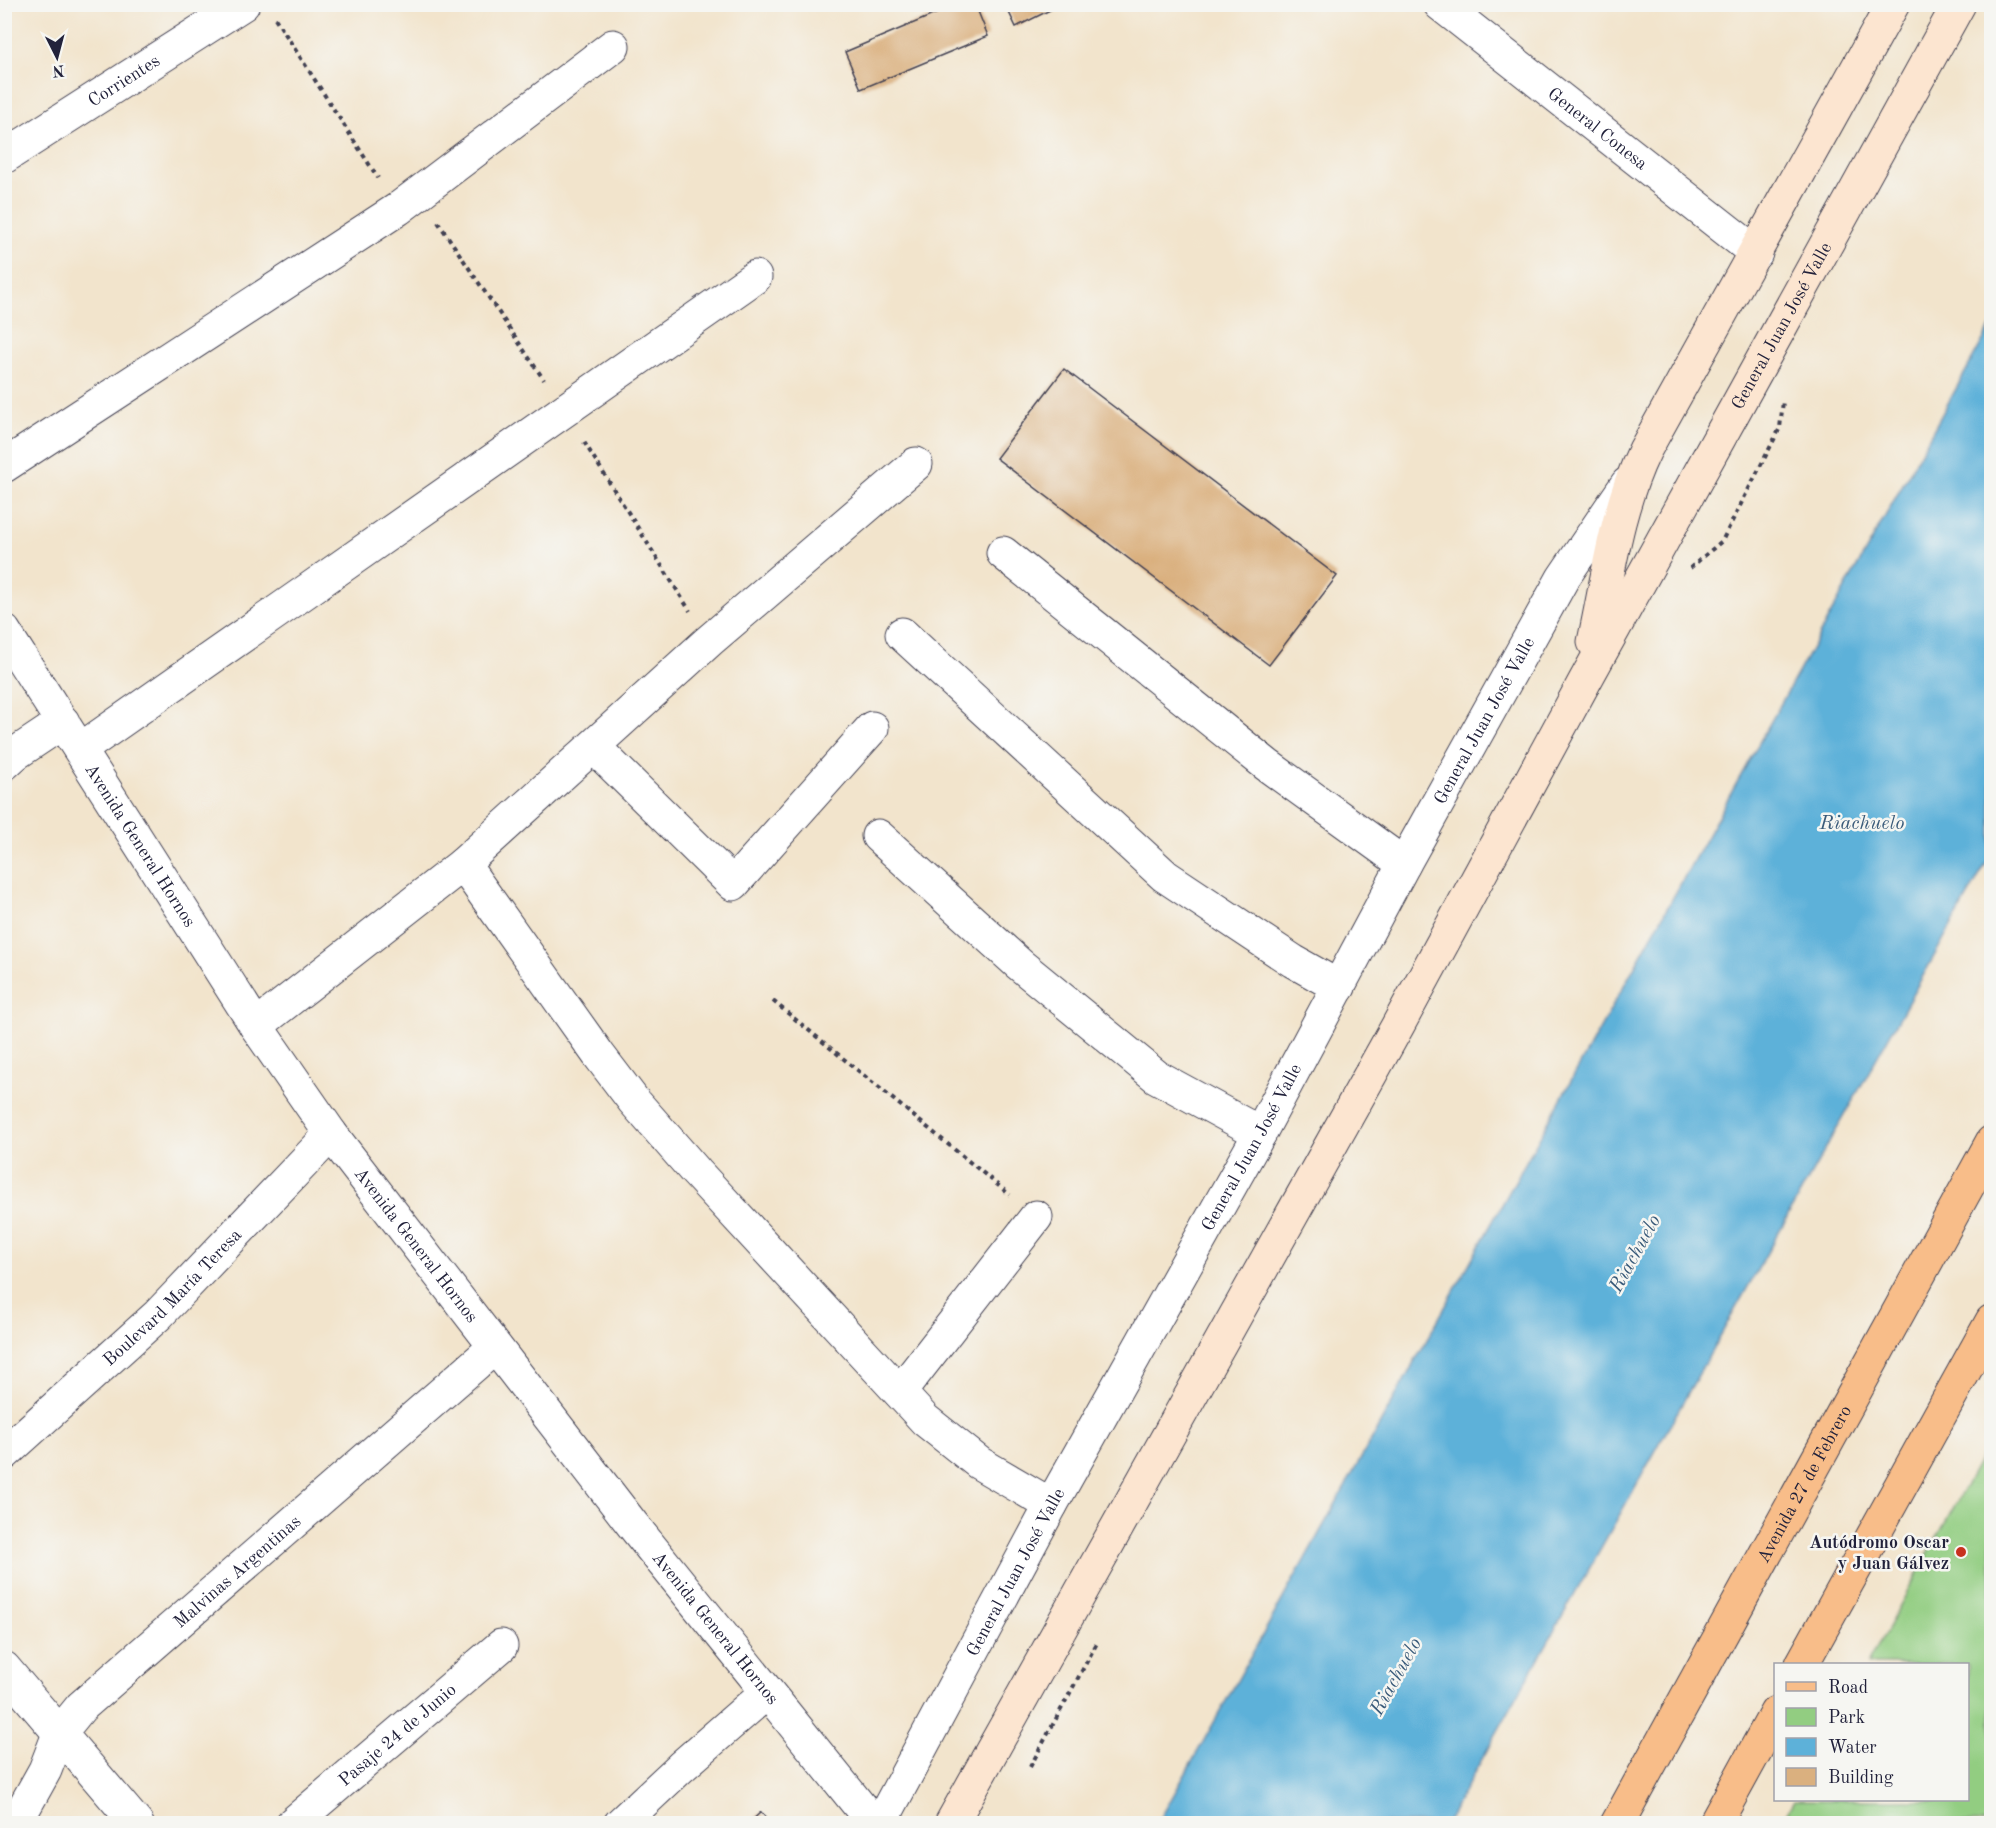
<svg xmlns="http://www.w3.org/2000/svg" width="1996" height="1828" font-family="'Old Standard TT',serif">
	<style>
		.green { fill: #92cd81; stroke: #5a785e; stroke-width: 1.5 }
		.water { fill: #5db1d9; stroke: #406a8a; stroke-width: 1.5 }
		.building { fill: #dab07f }
		.lines { fill: none; stroke-linecap: round; stroke-linejoin: round }
		.minor-casing { stroke: #413f51; stroke-width: 35 }
		.tertiary-casing { stroke: #413f51; stroke-width: 35 }
		.secondary-casing { stroke: #413f51; stroke-width: 35 }
		.primary-casing { stroke: #413f51; stroke-width: 35 }
		.path { stroke: #413f51; stroke-width: 4; stroke-dasharray: 4.5 4.5; stroke-linecap: butt }
		.minor { stroke: #fff; stroke-width: 33 }
		.tertiary { stroke: #fff; stroke-width: 33 }
		.secondary { stroke: #fce5d0; stroke-width: 33 }
		.primary { stroke: #f8bd89; stroke-width: 33 }
		.poi-dot { fill: #c8321e; stroke: #f6f6f2; stroke-width: 2 }
		.labels { text-anchor: middle; stroke-width: 5; stroke-linejoin: round; paint-order: stroke }
		.street-label { font-size: 18px; fill: #22223b; stroke: #f6f6f2 }
		.poi-label { font-size: 18px; font-weight: bold; fill: #22223b; stroke: #f6f6f2; text-anchor: end }
		.water-label { font-size: 20px; font-style: italic; fill: #3a5b7a; stroke: #f6f6f2 }
	</style>
	<rect width="100%" height="100%" fill="#f6f6f2"/>
	<filter id="ink" filterUnits="userSpaceOnUse"><feTurbulence type="fractalNoise" baseFrequency=".0167" numOctaves="2"/><feDisplacementMap in="SourceGraphic" scale="12" xChannelSelector="R" yChannelSelector="G"/><feConvolveMatrix kernelMatrix="1 2 1 2 8 2 1 2 1" color-interpolation-filters="sRGB"/></filter>
	<filter id="wash" filterUnits="userSpaceOnUse"><feTurbulence type="fractalNoise" baseFrequency=".008" numOctaves="4" result="noise"/><feDisplacementMap in="SourceGraphic" scale="24" xChannelSelector="R" yChannelSelector="G"/><feGaussianBlur stdDeviation="1.35" result="paint"/><feColorMatrix in="noise" values="0 0 0 0 0 0 0 0 0 0 0 0 0 0 0 0 0 1.4 0 .05"/><feComposite in="paint" operator="in"/></filter>
	<g filter="url(#wash)">
		<rect width="100%" height="100%" fill="#f2e4cc"/>
		<polygon class="green" points="1991,1439 1991,1823 1781,1823 1794,1800 1968,1800 1968,1664 1868,1664"/>
		<polygon class="water" points="1991,326 1991,855 1446,1823 1158,1823"/>
		<g id="blocks">
			<g class="building">
				<polygon points="959,4 975,4 988,36 861,89 845,52"/>
				<polygon points="1005,4 1062,4 1016,27"/>
				<polygon points="1064,369 1337,576 1269,665 996,458"/>
				<polygon points="761,1812 771,1824 748,1824"/>
			</g>
		</g>
	</g>
	<g filter="url(#ink)">
		<use href="#blocks" fill-opacity="0" stroke="#413f51" stroke-width="1.5"/>
		<g class="lines">
			<g class="minor-casing">
				<g id="minor">
					<path id="s1" d="M1440,4L1756,253"/>
					<path id="s2" d="M4,157L243,4"/>
					<polyline points="4,466 398,209 613,46"/>
					<polyline points="1003,553 1267,765 1404,864"/>
					<polyline points="902,634 1165,876 1293,961 1339,987"/>
					<polyline points="594,747 733,884 872,728"/>
					<polyline points="81,749 755,277"/>
					<polyline points="4,764 15,754 63,722"/>
					<polyline points="878,836 1019,964 1157,1077 1260,1133"/>
					<polyline points="463,864 598,1054 633,1100 697,1173 925,1420 979,1463 1051,1505"/>
					<polyline points="256,1026 463,864 709,641 916,464"/>
					<polyline points="900,1392 1036,1217"/>
					<path id="s3" d="M4,1454L158,1315L331,1134"/>
					<polyline points="4,1668 137,1824"/>
					<path id="s4" d="M15,1824L45,1770L59,1734L81,1707L495,1347"/>
					<path id="s5" d="M292,1824L501,1646"/>
					<polyline points="620,1824 681,1767 767,1692"/>
					<path id="s6" d="M880,1824L1051,1505L1260,1133L1404,864L1563,578L1627,484"/>
				</g>
			</g>
			<g class="tertiary-casing">
				<g id="tertiary">
					<path id="s7" d="M4,631L256,1026L331,1134L632,1524L874,1824"/>
				</g>
			</g>
			<g class="secondary-casing">
				<g id="secondary">
					<path d="M1594,642C1608,578 1616,509 1645,450L1893,4"/>
					<path id="s8" d="M951,1824L1397,1027L1586,679L1959,4"/>
				</g>
			</g>
			<g class="primary-casing">
				<g id="primary">
					<polyline points="1802,1664 1992,1321"/>
					<path id="s9" d="M1617,1824L1992,1142"/>
					<polyline points="1715,1824 1776,1713"/>
				</g>
			</g>
			<g class="path">
				<polyline points="275,18 378,178"/>
				<polyline points="438,222 544,380"/>
				<polyline points="584,442 690,611"/>
				<polyline points="1690,568 1722,541 1780,428 1783,401"/>
				<polyline points="773,1001 1010,1195"/>
				<polyline points="1030,1767 1098,1641"/>
			</g>
			<use href="#minor" class="minor"/>
			<use href="#tertiary" class="tertiary"/>
			<use href="#secondary" class="secondary"/>
			<use href="#primary" class="primary"/>
		</g>
	</g>
	<circle class="poi-dot" cx="1961" cy="1552" r="6"/>
	<g class="labels">
		<g class="street-label">
			<text dy="6" stroke="none"><textPath href="#s2" startOffset="142">Corrientes</textPath></text>
			<text dy="6" stroke="none"><textPath href="#s1" startOffset="201">General Conesa</textPath></text>
			<text dy="6" stroke="none"><textPath href="#s8" startOffset="1713">General Juan José Valle</textPath></text>
			<text dy="6" stroke="none"><textPath href="#s6" startOffset="1258">General Juan José Valle</textPath></text>
			<text dy="6" stroke="none"><textPath href="#s7" startOffset="254">Avenida General Hornos</textPath></text>
			<text dy="6" stroke="none"><textPath href="#s6" startOffset="772">General Juan José Valle</textPath></text>
			<text dy="6" stroke="none"><textPath href="#s7" startOffset="740">Avenida General Hornos</textPath></text>
			<text dy="6" stroke="none"><textPath href="#s3" startOffset="230">Boulevard María Teresa</textPath></text>
			<text dy="6" stroke="none"><textPath href="#s9" startOffset="388">Avenida 27 de Febrero</textPath></text>
			<text dy="6" stroke="none"><textPath href="#s4" startOffset="342">Malvinas Argentinas</textPath></text>
			<text dy="6" stroke="none"><textPath href="#s6" startOffset="286">General Juan José Valle</textPath></text>
			<text dy="6" stroke="none"><textPath href="#s7" startOffset="1226">Avenida General Hornos</textPath></text>
			<text dy="6" stroke="none"><textPath href="#s5" startOffset="138">Pasaje 24 de Junio</textPath></text>
		</g>
		<g class="poi-label">
			<text x="1949" y="1548">Autódromo Oscar<tspan x="1949" dy="21">y Juan Gálvez</tspan></text>
		</g>
		<g class="water-label">
			<text x="1862" y="829">Riachuelo</text>
			<text transform="translate(1634 1253) rotate(-61)" y="7">Riachuelo</text>
			<text transform="translate(1395 1676) rotate(-61)" y="7">Riachuelo</text>
		</g>
	</g>
	<rect width="1996" height="1828" fill="none" stroke="#f6f6f2" stroke-width="24"/>
	<rect x="1774" y="1663" width="195" height="138" fill="#f6f6f2" stroke="#a1a1a9" stroke-width="1.5"/>
	<rect x="1786" y="1682" width="30" height="9" fill="#f8bd89" stroke="#a1a1a9" stroke-width="1.5"/>
	<text x="1828" y="1693" font-size="18" fill="#22223b">Road</text>
	<rect x="1786" y="1708" width="30" height="18" fill="#92cd81" stroke="#a1a1a9" stroke-width="1.5"/>
	<text x="1828" y="1723" font-size="18" fill="#22223b">Park</text>
	<rect x="1786" y="1738" width="30" height="18" fill="#5db1d9" stroke="#a1a1a9" stroke-width="1.5"/>
	<text x="1828" y="1753" font-size="18" fill="#22223b">Water</text>
	<rect x="1786" y="1768" width="30" height="18" fill="#dab07f" stroke="#a1a1a9" stroke-width="1.5"/>
	<text x="1828" y="1783" font-size="18" fill="#22223b">Building</text>
	<g transform="translate(57 57) rotate(174)" stroke="#f6f6f2" stroke-width="4.5" paint-order="stroke">
	<path d="M0-4.5L10 22L0 15L-10 22Z" fill="#22223b"/>
	<text y="-9" font-size="16" font-weight="bold" text-anchor="middle" fill="#22223b">N</text>
	</g>
</svg>
